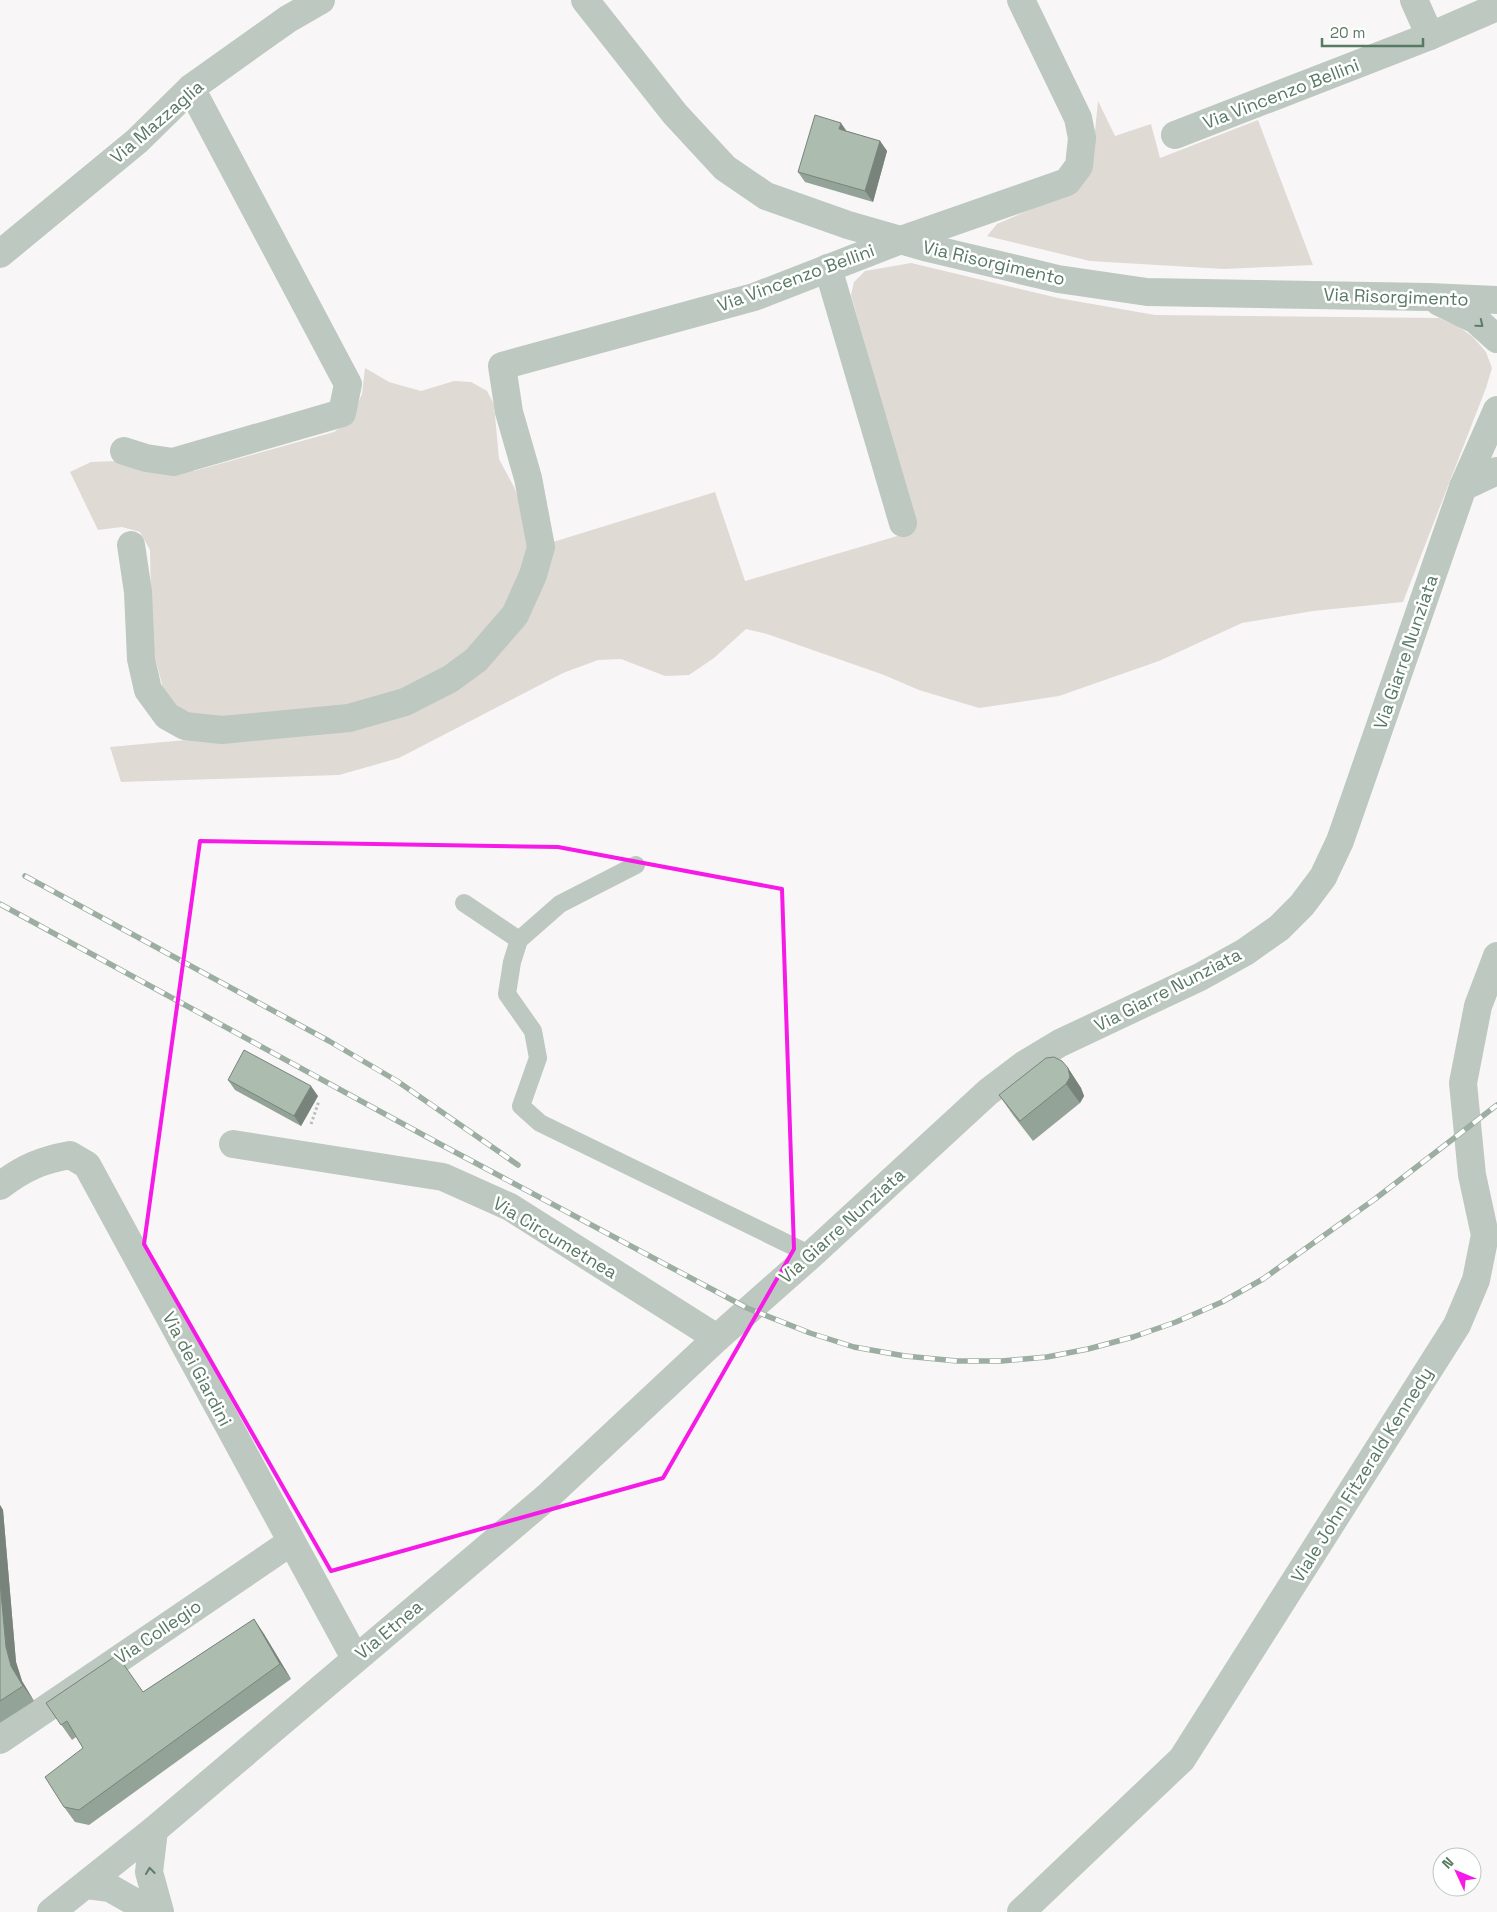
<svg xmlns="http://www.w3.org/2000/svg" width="1497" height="1912" font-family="'Space Grotesk',sans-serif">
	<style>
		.green { fill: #e0dad5 }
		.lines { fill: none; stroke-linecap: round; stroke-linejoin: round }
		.path { stroke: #b6bfb8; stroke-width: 3; stroke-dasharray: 2.5 2.5; stroke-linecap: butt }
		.service { stroke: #bcc8c0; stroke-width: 18 }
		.minor { stroke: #bcc8c0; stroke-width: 28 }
		.tertiary { stroke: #bcc8c0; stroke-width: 28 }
		.rail-casing { stroke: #9caea1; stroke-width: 5.5 }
		.rail { stroke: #fff; stroke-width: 4; stroke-dasharray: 11; stroke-linecap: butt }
		.wall { fill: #94a397 }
		.shaded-wall { fill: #78847b }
		.building { fill: #acbdb0; stroke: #78847b }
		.oneway { stroke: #5d7d67 }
		.marked { fill: none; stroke: #f61ae6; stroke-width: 4; stroke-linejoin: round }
		.labels { text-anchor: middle; stroke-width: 5; stroke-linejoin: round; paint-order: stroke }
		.street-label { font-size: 18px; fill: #587962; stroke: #fff }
	</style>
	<rect width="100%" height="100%" fill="#f9f6f7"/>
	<g class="green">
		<polygon points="1098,101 1115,136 1151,124 1160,158 1258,120 1313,265 1224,269 1090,261 987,236 997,224 1071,192 1093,151"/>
		<polygon points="911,263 1058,298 1155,315 1439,318 1458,326 1473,337 1486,352 1492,368 1486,388 1403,602 1313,611 1242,623 1159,661 1059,696 979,708 919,690 884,675 767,634 746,629 714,658 689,675 665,676 621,659 598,660 563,673 399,758 339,775 121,782 110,747 336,726 440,693 553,542 715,492 745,581 904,534 912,512 851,295 854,282 865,271"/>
		<polygon points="365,368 389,382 421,391 454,381 471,382 487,391 494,404 499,459 514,487 521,506 528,547 515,593 487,636 416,686 323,713 237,720 190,716 171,705 163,688 152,646 150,550 140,532 122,527 98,530 70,472 91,462 117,461 151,472 194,471 334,432 350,420 362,394"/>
	</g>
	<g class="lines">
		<polyline class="path" points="311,1124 319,1101"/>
		<g class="service">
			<polyline points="636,865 560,904 519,940 512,962 507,994 533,1031 538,1058 521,1106 540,1123 811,1255"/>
			<polyline points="464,903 519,940"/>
		</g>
		<g class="minor">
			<polyline points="1414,0 1430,36"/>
			<polyline points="1175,135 1430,36 1497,7"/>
			<polyline points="0,254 137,141 191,88 288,19 321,0"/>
			<polyline points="828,268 903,523"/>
			<polyline points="124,451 146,458 173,462 342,413 348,384 191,88"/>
			<polyline points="1463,487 1497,471"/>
			<polyline points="131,545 138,592 141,659 148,690 167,716 185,726 222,730 349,718 405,702 450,679 476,660 515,615 533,575 541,547 528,478 509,412 502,366 754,297 901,240 1067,182 1079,166 1082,138 1078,118 1021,0"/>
			<polyline points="233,1144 443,1177 510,1207 717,1338"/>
			<path d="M0,1186C23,1168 42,1160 70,1155L87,1165L355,1658"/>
			<polyline points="0,1740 291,1542"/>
			<polyline points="154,1830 149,1872 160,1912"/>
			<polyline points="87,1885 110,1888 152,1912"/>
			<polyline points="1021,1912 1182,1759 1457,1325 1476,1280 1485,1235 1472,1175 1463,1083 1478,1006 1497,956"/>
		</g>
		<g class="tertiary">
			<polyline points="585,0 675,114 725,168 766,196 848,225 928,248 1058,279 1147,292 1429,297 1497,300"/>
			<polyline points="1439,302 1476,320 1497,339"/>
			<polyline points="51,1912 154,1830 547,1497 717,1338 811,1255 988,1092 1025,1064 1060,1043 1200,977 1245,952 1279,928 1302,905 1323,877 1340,841 1463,487 1497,410"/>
		</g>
		<g class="rail-casing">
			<g id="rail">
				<polyline points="25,876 329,1041 397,1081 518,1165"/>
				<polyline points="0,904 438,1143 747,1308 810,1333 854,1347 905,1356 957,1361 1002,1361 1047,1357 1088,1349 1133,1337 1176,1322 1222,1302 1263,1279 1375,1199 1497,1105"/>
			</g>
		</g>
		<use href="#rail" class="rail"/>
	</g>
	<g class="wall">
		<polygon points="847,131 880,141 887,151 873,202 805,182 798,172"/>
		<polygon points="1068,1068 1081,1088 1084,1096 1080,1103 1033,1141 1013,1115 999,1095"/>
		<polygon points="228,1080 318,1096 301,1126 235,1090"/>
		<polygon points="0,1505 3,1510 16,1662 22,1681 34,1701 0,1723"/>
		<polygon points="254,1619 264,1634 291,1679 89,1825 75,1822 64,1807 83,1748 76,1737 72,1740 46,1703 143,1692"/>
	</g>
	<g class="shaded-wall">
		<polygon points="841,123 848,133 839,129"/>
		<polygon points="880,141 887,151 873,202 865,191"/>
		<polygon points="1068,1068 1081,1088 1084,1096 1080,1103 1066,1084"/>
		<polygon points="311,1086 318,1096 301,1126 294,1116"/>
		<polygon points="0,1505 3,1510 16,1662 22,1681 34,1701 23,1686 11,1666 6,1647 0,1582"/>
		<polygon points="254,1619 264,1634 291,1679 280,1664"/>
	</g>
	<g class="building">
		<polygon points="815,115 841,123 839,129 880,141 865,191 798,172"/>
		<polygon points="244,1050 311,1086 294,1116 228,1080"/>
		<polygon points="1054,1057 1062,1061 1068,1068 1070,1077 1066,1084 1020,1121 999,1095 1046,1058"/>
		<polygon points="0,1582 6,1647 11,1666 23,1686 0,1701"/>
		<polygon points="254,1619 280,1664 79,1810 64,1807 45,1777 83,1748 67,1721 61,1725 46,1703 117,1655 143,1692"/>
	</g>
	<defs><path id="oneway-chevron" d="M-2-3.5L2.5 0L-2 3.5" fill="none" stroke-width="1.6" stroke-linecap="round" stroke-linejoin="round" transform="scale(1.25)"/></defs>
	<g class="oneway">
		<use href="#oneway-chevron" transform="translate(1480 324) rotate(39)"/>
		<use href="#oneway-chevron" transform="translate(150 1871) rotate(-96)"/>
	</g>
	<path class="marked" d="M200,841L558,847L782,889L794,1249L663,1478L331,1571L144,1244Z"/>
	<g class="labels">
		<g class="street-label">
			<text transform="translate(1281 94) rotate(-21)" y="6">Via Vincenzo Bellini</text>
			<text transform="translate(157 122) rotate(-41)" y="6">Via Mazzaglia</text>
			<text transform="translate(994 263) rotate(13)" y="6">Via Risorgimento</text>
			<text transform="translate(796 278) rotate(-20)" y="6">Via Vincenzo Bellini</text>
			<text transform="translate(1396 297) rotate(2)" y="6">Via Risorgimento</text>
			<text transform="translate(1406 652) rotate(-71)" y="6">Via Giarre Nunziata</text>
			<text transform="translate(1168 990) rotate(-27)" y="6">Via Giarre Nunziata</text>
			<text transform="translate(842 1226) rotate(-42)" y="6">Via Giarre Nunziata</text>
			<text transform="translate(555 1238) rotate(31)" y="6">Via Circumetnea</text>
			<text transform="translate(197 1369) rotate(62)" y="6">Via dei Giardini</text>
			<text transform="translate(1362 1475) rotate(-58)" y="6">Viale John Fitzerald Kennedy</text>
			<text transform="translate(389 1630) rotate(-40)" y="6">Via Etnea</text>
			<text transform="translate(158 1632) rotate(-34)" y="6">Via Collegio</text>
		</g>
	</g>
	<g transform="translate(1457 1872) rotate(314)"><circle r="24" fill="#ffffff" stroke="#bcc9c0"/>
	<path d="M0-4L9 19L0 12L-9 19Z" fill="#f61ae6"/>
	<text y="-8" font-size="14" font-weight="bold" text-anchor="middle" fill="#587962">N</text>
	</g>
	<path d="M1322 38v8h101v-8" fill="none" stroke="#587962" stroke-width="2.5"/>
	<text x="1330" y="38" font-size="15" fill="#587962" stroke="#ffffff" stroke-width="4" paint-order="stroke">20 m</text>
</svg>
